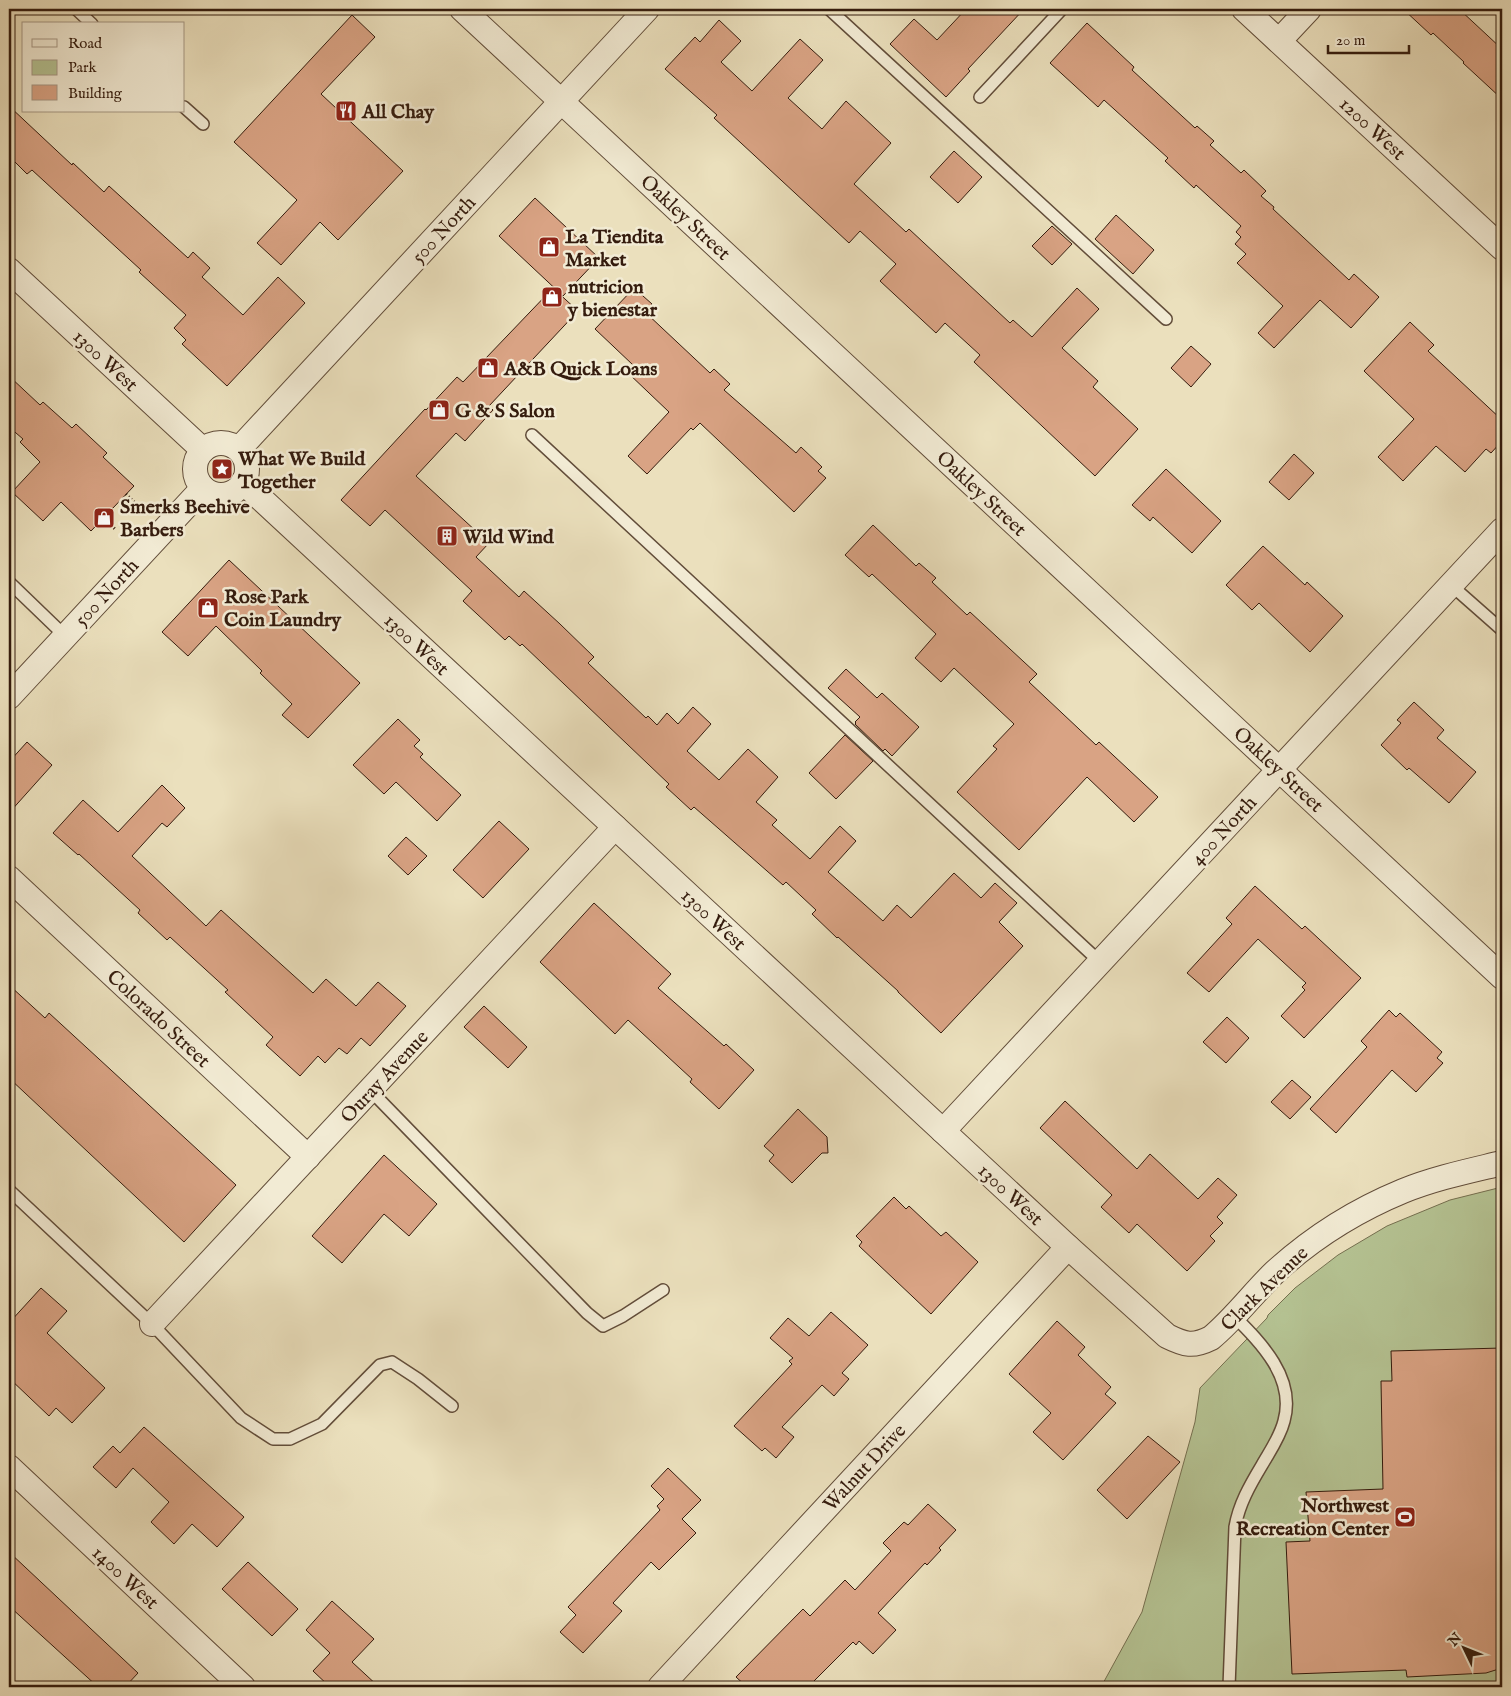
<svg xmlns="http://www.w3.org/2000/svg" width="1511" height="1696" font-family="'IM FELL English',serif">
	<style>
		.green { fill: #b5c393; stroke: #757050 }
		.building { fill: #d9a384; stroke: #351c0e }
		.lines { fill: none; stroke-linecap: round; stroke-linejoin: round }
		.lane-casing { stroke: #624d3a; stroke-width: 14 }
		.street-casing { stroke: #624d3a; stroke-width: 26 }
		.path { stroke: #351c0e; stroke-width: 3; stroke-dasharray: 1 2.5; stroke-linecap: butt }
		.lane { stroke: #f2ebd4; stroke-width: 11 }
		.street { stroke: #f2ebd4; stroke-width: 24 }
		.labels { text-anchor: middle; stroke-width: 5; stroke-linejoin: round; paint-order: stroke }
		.poi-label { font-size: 20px; font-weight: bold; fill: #351c0e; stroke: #f2ebd4; text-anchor: start }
		.street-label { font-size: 20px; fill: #351c0e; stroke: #f2ebd4 }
	</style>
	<rect width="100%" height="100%" fill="#ebe0bd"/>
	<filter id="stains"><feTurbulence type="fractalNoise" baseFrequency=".004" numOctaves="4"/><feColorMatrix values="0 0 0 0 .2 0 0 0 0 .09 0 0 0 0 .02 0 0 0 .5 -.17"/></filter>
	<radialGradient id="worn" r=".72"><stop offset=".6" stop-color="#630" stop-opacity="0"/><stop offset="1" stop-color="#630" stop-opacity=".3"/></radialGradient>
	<polygon class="green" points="1502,1187 1502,1687 1101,1687 1142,1612 1195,1422 1200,1388 1267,1318 1268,1315 1295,1288 1338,1255 1387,1226 1450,1200"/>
	<g class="building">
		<polygon points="966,9 1024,9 968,69 970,71 946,97 890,44 914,19 937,40"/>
		<polygon points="1403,9 1459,9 1502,49 1502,99 1463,63 1464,62 1433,33 1431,35"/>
		<polygon points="352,15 375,37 321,94 403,171 338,240 320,222 281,265 257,243 297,200 234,142"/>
		<polygon points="719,20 741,41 721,62 752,91 800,39 823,60 788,98 822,129 846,101 891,143 854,184 906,232 909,229 1010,323 1013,320 1032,337 1077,288 1099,309 1062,348 1098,381 1093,387 1138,429 1095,476 974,362 980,355 945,323 936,333 880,281 896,264 860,231 849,243 714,118 717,115 665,69 695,37 700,42"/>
		<polygon points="1087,23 1134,67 1132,70 1195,128 1197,126 1214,141 1210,145 1241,173 1244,170 1266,191 1261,196 1274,207 1273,209 1349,280 1354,274 1379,297 1351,328 1320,300 1274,348 1258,333 1283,306 1237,263 1246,254 1235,244 1241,237 1236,232 1241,226 1196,185 1194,188 1165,161 1168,158 1104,100 1098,107 1050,63"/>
		<polygon points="9,106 72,165 73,163 104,192 109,186 188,258 193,252 210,268 202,277 243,315 278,277 305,303 227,386 182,344 186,340 174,328 186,315 139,272 141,270 32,170 27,174 9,156"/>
		<polygon points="954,151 982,177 958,203 930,177"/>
		<polygon points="535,198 599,258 563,296 499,236"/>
		<polygon points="1116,215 1154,250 1133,274 1095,239"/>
		<polygon points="1052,226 1072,244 1052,265 1032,246"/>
		<polygon points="553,288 578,311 489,406 493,410 465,441 456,433 416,476 489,543 476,557 519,597 524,591 560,624 594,657 588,663 646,718 648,716 657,725 667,713 678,724 693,707 711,724 687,751 719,780 748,749 778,777 756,802 777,820 772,825 810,859 840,826 856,841 828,872 883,921 897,905 911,918 954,873 981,898 995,883 1017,903 999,922 1023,946 941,1033 898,992 898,991 838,937 837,938 812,914 816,910 786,882 783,885 694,807 691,810 666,787 669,784 522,644 520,646 509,636 505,640 463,601 472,591 385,510 370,526 341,500 425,409 426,410 457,377 463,382"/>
		<polygon points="634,288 652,304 645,312 710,373 714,369 730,384 724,390 796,453 801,447 822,467 818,471 826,478 794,512 700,423 693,430 691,428 647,474 628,456 669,412 627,372 633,365 595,329"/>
		<polygon points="1410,322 1434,345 1428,351 1502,420 1502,441 1491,453 1486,449 1465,472 1436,446 1403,481 1378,457 1414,419 1364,371"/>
		<polygon points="1191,346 1211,364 1191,387 1171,368"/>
		<polygon points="9,376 40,405 43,402 72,428 76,424 107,453 103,457 134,486 91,531 61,502 43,521 12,492 40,462 20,442 23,439 9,427"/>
		<polygon points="1294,454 1314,473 1289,500 1269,482"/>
		<polygon points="1166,469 1221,521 1192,553 1153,517 1150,521 1132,505"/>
		<polygon points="873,525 916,566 919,563 936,578 932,582 967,615 970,612 1037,674 1029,682 1096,745 1099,742 1158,797 1134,822 1087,777 1019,850 957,792 997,749 993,746 1014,724 954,668 941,682 915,658 936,634 872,574 869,577 845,555"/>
		<polygon points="1263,546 1305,585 1307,582 1343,616 1310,652 1259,603 1252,610 1226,585"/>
		<polygon points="229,560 360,683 308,738 282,715 292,704 260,673 262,671 216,626 188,656 162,632"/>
		<polygon points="846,669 877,698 882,693 919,727 892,756 885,749 883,751 855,724 856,723 855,722 860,717 828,688"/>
		<polygon points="1414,702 1444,730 1437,738 1476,772 1449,803 1409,768 1407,770 1381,745 1401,723 1397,720"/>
		<polygon points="398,719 420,740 414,746 423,754 420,757 461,795 437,821 396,782 384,794 353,765"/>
		<polygon points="845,735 873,761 836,799 809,773"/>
		<polygon points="27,742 52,765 9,813 9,762"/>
		<polygon points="162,785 185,808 167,827 162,823 132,856 206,926 221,910 313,993 326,979 356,1006 378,982 406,1006 370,1046 361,1038 347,1054 339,1048 325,1063 318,1056 300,1076 266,1045 273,1037 225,992 228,990 170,937 167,940 138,913 140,910 79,854 78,855 53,833 83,800 118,832"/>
		<polygon points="499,821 529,849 483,898 453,870"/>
		<polygon points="406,837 427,856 408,875 388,856"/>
		<polygon points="1255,886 1302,929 1305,926 1361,978 1304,1038 1281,1016 1305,990 1302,987 1306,983 1258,939 1209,992 1187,973 1232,924 1226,918"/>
		<polygon points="594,903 671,974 658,988 724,1046 726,1044 754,1070 719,1109 690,1082 692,1079 628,1020 615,1034 540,962"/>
		<polygon points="9,985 45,1018 49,1013 236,1185 184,1242 9,1078"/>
		<polygon points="484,1006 527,1047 508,1068 464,1027"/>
		<polygon points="1389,1010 1396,1017 1400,1013 1442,1052 1437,1058 1443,1063 1416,1092 1392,1070 1336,1133 1310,1109 1367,1047 1361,1041"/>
		<polygon points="1227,1017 1249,1038 1226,1063 1203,1042"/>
		<polygon points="1292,1080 1311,1097 1290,1119 1271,1102"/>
		<polygon points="1065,1101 1137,1169 1150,1154 1198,1199 1218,1178 1237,1195 1217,1217 1223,1223 1210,1236 1215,1241 1187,1271 1137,1224 1129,1233 1101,1207 1112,1195 1040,1128"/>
		<polygon points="798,1109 827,1137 828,1153 822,1153 792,1183 769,1161 774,1155 764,1146"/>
		<polygon points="384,1155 437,1204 409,1236 384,1214 342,1263 312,1236"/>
		<polygon points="894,1197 906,1209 909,1206 941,1236 946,1232 978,1262 931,1314 859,1246 862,1242 856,1236"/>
		<polygon points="41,1288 67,1311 47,1333 105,1388 72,1423 56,1408 49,1416 9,1378 9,1323"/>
		<polygon points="831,1312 868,1345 842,1373 849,1379 834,1396 822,1385 782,1427 794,1437 776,1458 765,1448 762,1451 734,1426 792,1364 789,1361 793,1358 770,1338 788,1318 809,1336"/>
		<polygon points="1057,1321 1085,1347 1078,1355 1111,1387 1105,1394 1116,1403 1063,1460 1033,1432 1051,1413 1009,1374"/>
		<polygon points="1502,1348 1502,1668 1486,1673 1407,1677 1406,1670 1292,1674 1286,1542 1310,1541 1306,1492 1383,1489 1381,1381 1392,1381 1391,1351"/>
		<polygon points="144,1427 244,1517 217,1547 192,1524 174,1544 151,1522 169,1502 133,1468 116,1488 93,1467 113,1446 120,1453"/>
		<polygon points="1148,1436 1180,1462 1127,1519 1097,1490"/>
		<polygon points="668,1468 701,1500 682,1519 696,1533 659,1570 651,1562 613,1603 622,1611 583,1653 560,1632 576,1615 568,1607 660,1510 657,1506 664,1499 651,1486"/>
		<polygon points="928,1504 956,1530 939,1548 941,1550 927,1565 925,1563 878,1613 896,1630 873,1654 859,1641 856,1645 853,1642 808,1687 747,1687 736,1677 803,1609 810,1616 845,1580 855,1590 891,1551 883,1543 904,1522 908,1525"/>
		<polygon points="9,1552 138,1673 125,1687 98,1687 9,1606"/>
		<polygon points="248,1562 298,1609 272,1636 222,1589"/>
		<polygon points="332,1601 374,1639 352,1662 379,1687 330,1687 313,1671 330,1653 306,1630"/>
	</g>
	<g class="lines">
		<g class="lane-casing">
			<g id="lane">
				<polyline points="76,9 92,24"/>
				<polyline points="829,9 1166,319"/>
				<polyline points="980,97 1062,9"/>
				<polyline points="184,107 203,124"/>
				<polyline points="532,435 1100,962"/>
				<polyline points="9,582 65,636"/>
				<polyline points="1451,585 1502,630"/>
				<polyline points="370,1090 587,1313 603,1326 623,1316 663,1290"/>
				<polyline points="9,1190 152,1324 241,1418 273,1439 290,1439 322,1424 380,1365 392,1362 418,1379 452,1406"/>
				<path d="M1229,1687L1235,1527C1239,1504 1250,1485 1262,1465C1270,1451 1280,1437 1284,1421C1296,1378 1261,1343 1234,1316"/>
			</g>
		</g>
		<g class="street-casing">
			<g id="street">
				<polyline points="462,9 1502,977"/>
				<polyline points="1244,9 1502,248"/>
				<polyline points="1279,41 1309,9"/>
				<polyline points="9,270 203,450"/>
				<circle cx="221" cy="469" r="26"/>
				<polyline points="239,449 647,9"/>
				<path d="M243,482L1068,1247L1167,1336C1185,1345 1193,1347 1211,1338C1235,1318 1253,1293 1275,1272C1312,1238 1357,1210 1403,1191C1435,1178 1469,1171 1502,1163"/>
				<polyline points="9,697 203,488"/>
				<polyline points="9,878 308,1157"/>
				<polyline points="943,1131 1502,530"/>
				<polyline points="152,1324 615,827"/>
				<polyline points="9,1467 243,1687"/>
				<polyline points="660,1687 1068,1247"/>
			</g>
		</g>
		<g class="path">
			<polyline points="126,494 138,506"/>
			<polyline points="104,518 116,530"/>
		</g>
		<use href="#lane" class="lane"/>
		<use href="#street" class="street"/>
	</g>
	<defs>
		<g id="restaurant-square" transform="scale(1.125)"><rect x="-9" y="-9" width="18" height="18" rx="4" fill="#8f2418" stroke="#f2ebd4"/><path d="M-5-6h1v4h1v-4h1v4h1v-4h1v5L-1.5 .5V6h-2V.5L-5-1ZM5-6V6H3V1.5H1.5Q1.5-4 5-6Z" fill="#fff"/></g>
		<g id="shop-square" transform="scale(1.125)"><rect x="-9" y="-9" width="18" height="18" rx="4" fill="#8f2418" stroke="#f2ebd4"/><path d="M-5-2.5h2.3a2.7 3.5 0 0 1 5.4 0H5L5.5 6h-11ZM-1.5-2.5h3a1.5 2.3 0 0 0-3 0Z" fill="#fff"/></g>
		<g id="sight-square" transform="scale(1.125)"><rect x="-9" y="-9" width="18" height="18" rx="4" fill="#8f2418" stroke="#f2ebd4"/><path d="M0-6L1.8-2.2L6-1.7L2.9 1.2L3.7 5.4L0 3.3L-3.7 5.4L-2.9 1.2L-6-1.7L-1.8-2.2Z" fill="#fff"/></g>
		<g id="building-square" transform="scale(1.125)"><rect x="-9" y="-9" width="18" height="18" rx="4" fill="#8f2418" stroke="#f2ebd4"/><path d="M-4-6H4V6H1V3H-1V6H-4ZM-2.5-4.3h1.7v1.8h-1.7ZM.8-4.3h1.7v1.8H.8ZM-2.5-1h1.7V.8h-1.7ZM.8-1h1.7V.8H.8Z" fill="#fff"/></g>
		<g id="stadium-square" transform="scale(1.125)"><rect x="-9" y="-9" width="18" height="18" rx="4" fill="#8f2418" stroke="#f2ebd4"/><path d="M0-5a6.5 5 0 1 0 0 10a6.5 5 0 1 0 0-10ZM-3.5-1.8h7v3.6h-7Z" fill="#fff"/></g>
	</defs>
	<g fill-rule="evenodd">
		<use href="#restaurant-square" x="346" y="111"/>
		<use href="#shop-square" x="549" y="247"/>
		<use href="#shop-square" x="552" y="297"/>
		<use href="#shop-square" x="488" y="368"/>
		<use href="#shop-square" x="439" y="410"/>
		<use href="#sight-square" x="222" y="469"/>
		<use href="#shop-square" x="104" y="518"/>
		<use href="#building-square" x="447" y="536"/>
		<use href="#shop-square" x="208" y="608"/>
		<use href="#stadium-square" x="1405" y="1517"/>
	</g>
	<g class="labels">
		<g class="poi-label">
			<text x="362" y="118">All Chay</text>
			<text x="565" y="243">La Tiendita<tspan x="565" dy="23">Market</tspan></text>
			<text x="568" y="293">nutricion<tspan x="568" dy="23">y bienestar</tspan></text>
			<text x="504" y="375">A&amp;B Quick Loans</text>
			<text x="455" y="417">G &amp; S Salon</text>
			<text x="238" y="465">What We Build<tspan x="238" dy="23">Together</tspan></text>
			<text x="120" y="513">Smerks Beehive<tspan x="120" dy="23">Barbers</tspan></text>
			<text x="463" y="543">Wild Wind</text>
			<text x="224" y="603">Rose Park<tspan x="224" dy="23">Coin Laundry</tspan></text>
			<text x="1389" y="1512" text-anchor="end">Northwest<tspan x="1389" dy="23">Recreation Center</tspan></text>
		</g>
		<g class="street-label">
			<text transform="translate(1373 128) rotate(43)" y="7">1200 West</text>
			<text transform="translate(686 217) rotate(43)" y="7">Oakley Street</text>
			<text transform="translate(443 229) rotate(-47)" y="7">500 North</text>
			<text transform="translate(106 360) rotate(43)" y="7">1300 West</text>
			<text transform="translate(982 493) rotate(43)" y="7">Oakley Street</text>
			<text transform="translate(106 592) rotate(-47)" y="7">500 North</text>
			<text transform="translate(417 644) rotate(43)" y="7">1300 West</text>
			<text transform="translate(1279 769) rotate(43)" y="7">Oakley Street</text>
			<text transform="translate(1223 830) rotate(-47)" y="7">400 North</text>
			<text transform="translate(714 919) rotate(43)" y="7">1300 West</text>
			<text transform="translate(159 1018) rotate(43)" y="7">Colorado Street</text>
			<text transform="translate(384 1076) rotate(-47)" y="7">Ouray Avenue</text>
			<text transform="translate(1011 1194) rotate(43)" y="7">1300 West</text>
			<text transform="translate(1264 1288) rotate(-44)" y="7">Clark Avenue</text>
			<text transform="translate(864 1467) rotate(-47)" y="7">Walnut Drive</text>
			<text transform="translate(126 1577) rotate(43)" y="7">1400 West</text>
		</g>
	</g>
	<rect width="1511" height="1696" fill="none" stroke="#ebe0bd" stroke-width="30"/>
	<rect x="10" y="10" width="1491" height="1676" fill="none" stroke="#351c0e" stroke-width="2.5"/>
	<rect x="15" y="15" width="1481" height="1666" fill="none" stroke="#351c0e"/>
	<rect x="22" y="22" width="162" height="90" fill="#f2ebd4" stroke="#a69885"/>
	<rect x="32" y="39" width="25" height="8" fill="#f2ebd4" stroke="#a69885"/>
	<text x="68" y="48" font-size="15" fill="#351c0e">Road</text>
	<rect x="32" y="60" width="25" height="15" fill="#b5c393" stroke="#a69885"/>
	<text x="68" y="72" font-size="15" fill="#351c0e">Park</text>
	<rect x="32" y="85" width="25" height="15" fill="#d9a384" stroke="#a69885"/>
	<text x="68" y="98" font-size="15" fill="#351c0e">Building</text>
	<g transform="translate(1464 1648) rotate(313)" stroke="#f2ebd4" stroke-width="4" paint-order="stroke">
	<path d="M0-4L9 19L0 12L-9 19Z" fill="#351c0e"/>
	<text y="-8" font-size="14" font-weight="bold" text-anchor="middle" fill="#351c0e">N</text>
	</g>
	<path d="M1328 45v8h81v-8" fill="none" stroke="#351c0e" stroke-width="2.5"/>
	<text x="1336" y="45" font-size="15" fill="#351c0e" stroke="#f2ebd4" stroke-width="4" paint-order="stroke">20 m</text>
	<rect width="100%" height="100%" filter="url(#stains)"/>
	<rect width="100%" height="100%" fill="url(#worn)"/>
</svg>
